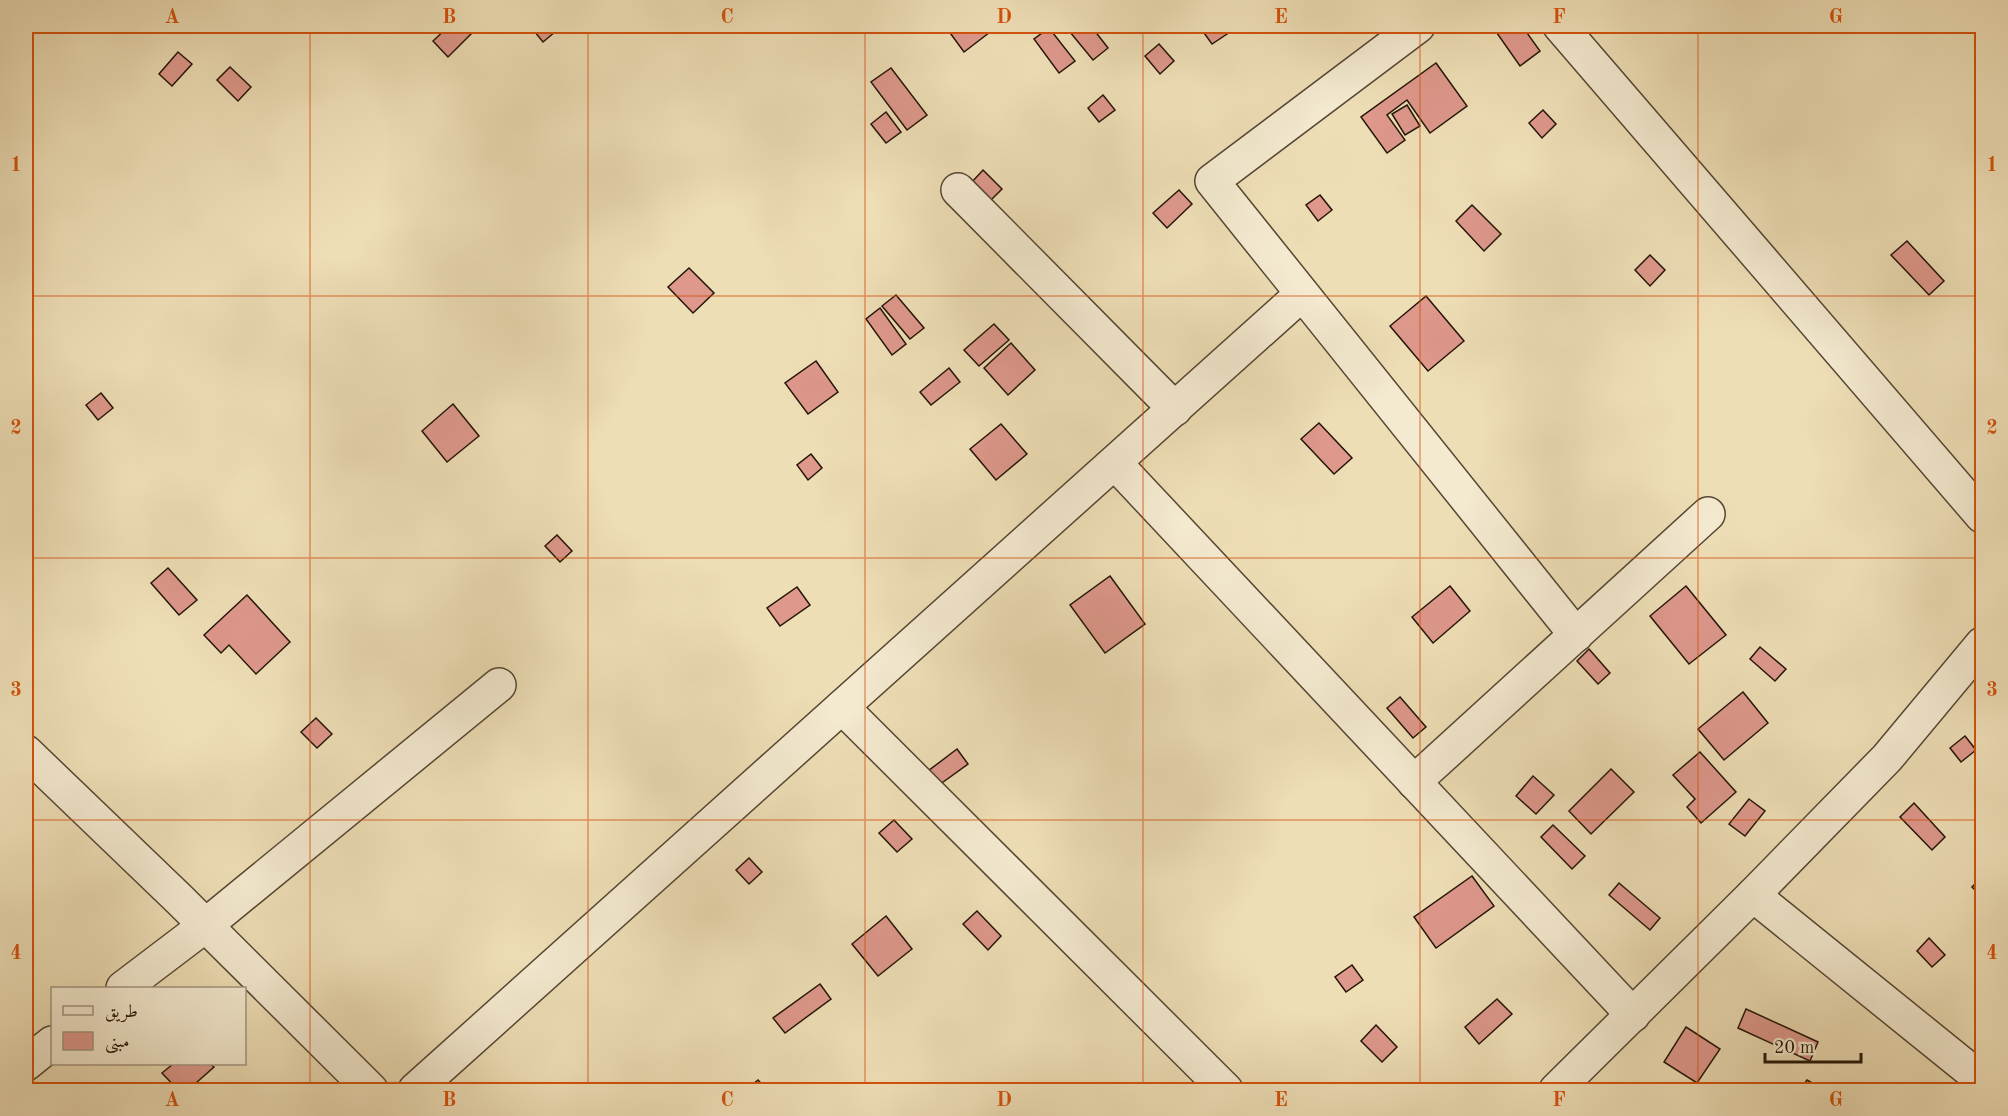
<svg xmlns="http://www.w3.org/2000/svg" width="2008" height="1116" font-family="'Old Standard TT',Amiri,serif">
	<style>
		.building { fill: #de988c; stroke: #241507; stroke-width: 1.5 }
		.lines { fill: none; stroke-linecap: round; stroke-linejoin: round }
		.minor-casing { stroke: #564733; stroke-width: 36 }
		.minor { stroke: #f4ead0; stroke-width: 33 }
		.grid { fill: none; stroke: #d4520c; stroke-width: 1.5; stroke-opacity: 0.55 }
		.neatline { fill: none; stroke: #d4520c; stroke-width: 2 }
		.grid-label { font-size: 20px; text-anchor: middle; font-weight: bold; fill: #d4520c }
	</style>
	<rect width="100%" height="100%" fill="#eedeb6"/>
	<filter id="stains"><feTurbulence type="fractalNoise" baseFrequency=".00333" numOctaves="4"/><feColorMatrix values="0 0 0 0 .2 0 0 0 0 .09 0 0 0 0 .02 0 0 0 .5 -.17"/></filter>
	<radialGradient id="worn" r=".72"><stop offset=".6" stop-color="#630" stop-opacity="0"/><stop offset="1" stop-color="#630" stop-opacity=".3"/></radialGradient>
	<g class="building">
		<polygon points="449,26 475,26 477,28 448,57 433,41"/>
		<polygon points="530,26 562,26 543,42"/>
		<polygon points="945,26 991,26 994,29 964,52"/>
		<polygon points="1065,26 1091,26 1108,48 1093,60"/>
		<polygon points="1199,26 1239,26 1212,44"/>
		<polygon points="1492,26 1522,26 1540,51 1520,66"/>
		<polygon points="1049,28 1075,61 1059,73 1034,39"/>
		<polygon points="1159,44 1174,61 1160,74 1145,56"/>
		<polygon points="178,52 192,64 172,86 159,74"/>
		<polygon points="1436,63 1467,106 1430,133 1407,100 1387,115 1405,140 1387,153 1361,117"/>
		<polygon points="230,67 251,87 238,101 217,80"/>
		<polygon points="891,68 927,115 907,130 871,82"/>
		<polygon points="1103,95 1115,110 1099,122 1088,108"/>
		<polygon points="1407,105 1420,126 1405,135 1392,114"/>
		<polygon points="1543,110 1556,124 1542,138 1529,123"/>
		<polygon points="886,112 901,132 886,143 871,124"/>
		<polygon points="983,170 1002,189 990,201 971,183"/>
		<polygon points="1179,190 1192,204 1167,228 1153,213"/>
		<polygon points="1320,195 1332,210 1318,221 1306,205"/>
		<polygon points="1472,205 1501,234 1484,251 1456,221"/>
		<polygon points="1907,241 1944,281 1929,295 1891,255"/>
		<polygon points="1650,255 1665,270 1650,286 1635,270"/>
		<polygon points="689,268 714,293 693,313 668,287"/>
		<polygon points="896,295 924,328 910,339 882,306"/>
		<polygon points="1426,296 1464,341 1428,371 1390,326"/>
		<polygon points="880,308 906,344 892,355 866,319"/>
		<polygon points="994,324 1009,340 979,366 964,350"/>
		<polygon points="1011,343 1035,370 1008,395 984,368"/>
		<polygon points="816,361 838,392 808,414 785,383"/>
		<polygon points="949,368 960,382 931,405 920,392"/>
		<polygon points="101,393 113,408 98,420 86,405"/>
		<polygon points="453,404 479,436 447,462 422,431"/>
		<polygon points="1319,423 1352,458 1334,474 1301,439"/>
		<polygon points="1001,424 1027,454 996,480 970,449"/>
		<polygon points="811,454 822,468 808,480 797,465"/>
		<polygon points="557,535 572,551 560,562 545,546"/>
		<polygon points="168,568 197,600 179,615 151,583"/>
		<polygon points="1110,576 1145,624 1105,653 1070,605"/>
		<polygon points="1450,586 1470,611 1433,643 1412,617"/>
		<polygon points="1686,586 1726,635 1689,664 1650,616"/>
		<polygon points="797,587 810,605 780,626 767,608"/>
		<polygon points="247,595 290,642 256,674 229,645 221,653 204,635"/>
		<polygon points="1760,647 1786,669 1775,681 1750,659"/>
		<polygon points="1589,649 1610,673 1598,684 1577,661"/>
		<polygon points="1743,692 1768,723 1724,760 1698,729"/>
		<polygon points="1400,697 1426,727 1413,738 1387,708"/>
		<polygon points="316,718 332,734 317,748 301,732"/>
		<polygon points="1965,736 1976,750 1961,762 1950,748"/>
		<polygon points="957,749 968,764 939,785 928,771"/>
		<polygon points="1700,752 1736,792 1701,823 1687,807 1695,799 1673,775"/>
		<polygon points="1611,769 1634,792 1591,834 1569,811"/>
		<polygon points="1533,776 1554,795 1536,814 1516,796"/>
		<polygon points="1749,799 1765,811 1745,836 1729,824"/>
		<polygon points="1914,803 1945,837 1932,850 1900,817"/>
		<polygon points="894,820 912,839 897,852 879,833"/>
		<polygon points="1553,825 1585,856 1572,869 1541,837"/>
		<polygon points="749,858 762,872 749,884 736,870"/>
		<polygon points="1472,876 1494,906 1436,948 1414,917"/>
		<polygon points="1982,877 1982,897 1972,887"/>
		<polygon points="1619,883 1660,918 1650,930 1609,895"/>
		<polygon points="977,911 1001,936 988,950 963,924"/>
		<polygon points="886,916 912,949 878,976 852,944"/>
		<polygon points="1929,938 1945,955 1932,967 1917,951"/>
		<polygon points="1352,965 1363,980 1346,992 1335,977"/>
		<polygon points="820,984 831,999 785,1033 773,1018"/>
		<polygon points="1497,999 1512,1014 1479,1044 1465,1027"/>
		<polygon points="1746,1009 1818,1042 1810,1061 1738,1028"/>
		<polygon points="1376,1025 1397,1047 1382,1062 1361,1041"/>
		<polygon points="1686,1027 1720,1049 1697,1083 1664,1062"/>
		<polygon points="173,1064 210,1064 214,1067 188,1090 178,1090 162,1073"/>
		<polygon points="758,1080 767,1090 746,1090"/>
		<polygon points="1807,1080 1824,1090 1800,1090"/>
	</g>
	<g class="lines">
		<g class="minor-casing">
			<g id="minor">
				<polyline points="1418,26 1212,181 1576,635"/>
				<polyline points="1560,26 1982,516"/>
				<polyline points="958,190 1175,409"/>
				<polyline points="1115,463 1633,1015"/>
				<polyline points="842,707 1226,1090"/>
				<polyline points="26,752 180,900 371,1090"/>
				<polyline points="1414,782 1708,514"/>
				<polyline points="1753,895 1982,1080"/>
				<polyline points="123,988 206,925 499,685"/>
				<polyline points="26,1064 52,1043"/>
				<polyline points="415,1090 1302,294"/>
				<polyline points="1556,1090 1753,895 1887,758 1982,644"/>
			</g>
		</g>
		<use href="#minor" class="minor"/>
	</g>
	<path class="grid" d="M310,26V1090M588,26V1090M865,26V1090M1143,26V1090M1420,26V1090M1698,26V1090M26,296H1982M26,558H1982M26,820H1982"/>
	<rect width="2008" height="1116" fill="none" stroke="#eedeb6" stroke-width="66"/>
	<rect x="51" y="987" width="195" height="78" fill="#f4ead0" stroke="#a19580" stroke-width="1.5"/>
	<rect x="63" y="1006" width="30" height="9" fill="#f4ead0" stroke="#a19580" stroke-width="1.5"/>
	<text x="105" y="1017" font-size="18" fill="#241507">طريق</text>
	<rect x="63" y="1032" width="30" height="18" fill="#de988c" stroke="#a19580" stroke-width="1.5"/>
	<text x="105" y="1047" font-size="18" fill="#241507">مبنى</text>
	<path d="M1765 1053v9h96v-9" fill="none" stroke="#241507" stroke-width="3"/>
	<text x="1774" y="1053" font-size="18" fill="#241507" stroke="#f4ead0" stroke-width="4.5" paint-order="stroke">20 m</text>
	<rect x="33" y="33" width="1942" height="1050" class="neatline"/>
	<g class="grid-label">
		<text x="172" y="23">A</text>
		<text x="449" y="23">B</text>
		<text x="727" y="23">C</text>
		<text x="1004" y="23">D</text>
		<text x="1281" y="23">E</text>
		<text x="1559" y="23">F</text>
		<text x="1836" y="23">G</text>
		<text x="16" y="171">1</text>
		<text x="1992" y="171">1</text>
		<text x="16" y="434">2</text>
		<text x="1992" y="434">2</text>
		<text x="16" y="696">3</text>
		<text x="1992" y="696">3</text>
		<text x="16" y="959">4</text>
		<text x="1992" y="959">4</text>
		<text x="172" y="1106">A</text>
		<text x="449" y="1106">B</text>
		<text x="727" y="1106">C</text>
		<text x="1004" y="1106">D</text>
		<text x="1281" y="1106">E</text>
		<text x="1559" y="1106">F</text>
		<text x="1836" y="1106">G</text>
	</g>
	<rect width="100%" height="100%" filter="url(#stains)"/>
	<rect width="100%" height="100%" fill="url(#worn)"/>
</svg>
